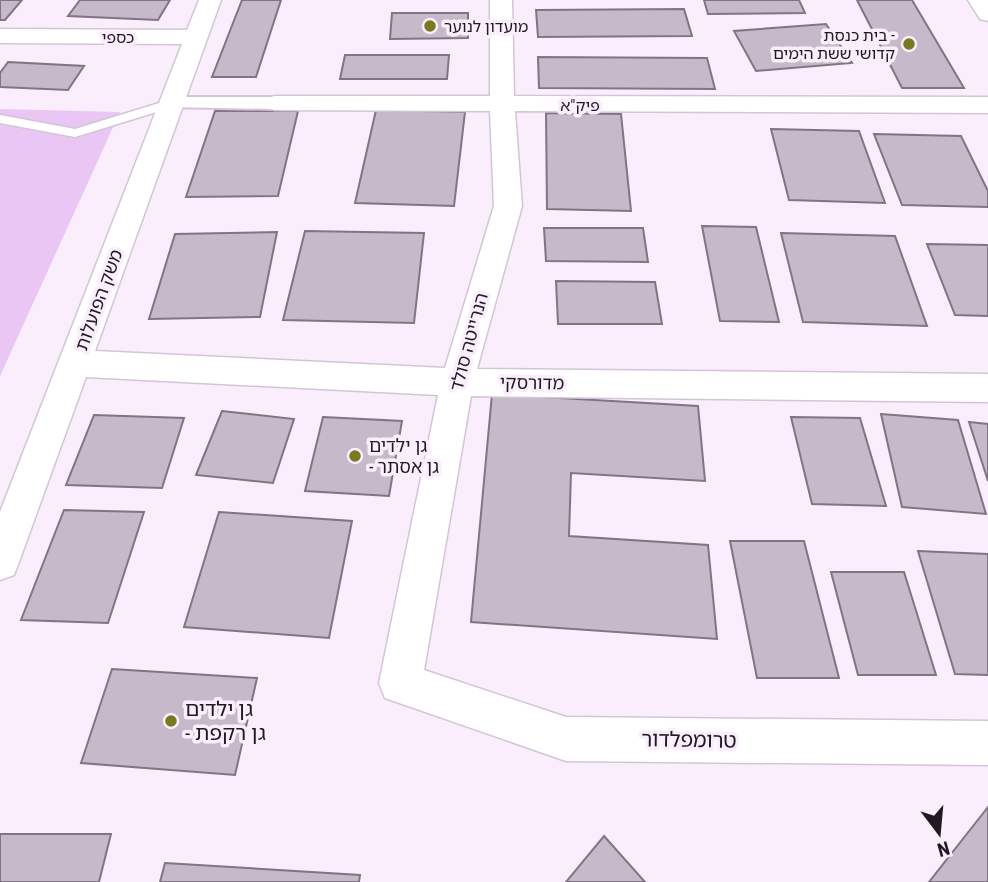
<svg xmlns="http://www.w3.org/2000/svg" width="988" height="882" font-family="'Roboto Condensed','Noto Sans Hebrew',sans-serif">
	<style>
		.green { fill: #eac6f4 }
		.building { fill: #c6b9ca; stroke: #817484; stroke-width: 2 }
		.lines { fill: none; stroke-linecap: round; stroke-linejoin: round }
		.service-casing { stroke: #d3c5d7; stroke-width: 3 }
		.pedestrian-casing { stroke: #d3c5d7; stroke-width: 4 }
		.minor-casing { stroke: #d3c5d7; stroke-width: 3 }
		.service { fill: #fff; fill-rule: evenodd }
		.pedestrian { fill: #fff; fill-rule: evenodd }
		.minor { fill: #fff; fill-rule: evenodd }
		.poi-dot { fill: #7a7920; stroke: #faeefd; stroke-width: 2.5 }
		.labels { text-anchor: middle; stroke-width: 7; stroke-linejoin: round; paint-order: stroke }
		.far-poi-label { font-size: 16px; fill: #1f1a21; stroke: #faeefd; text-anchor: start }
		.far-street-label { font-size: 16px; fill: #1f1a21; stroke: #faeefd }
		.street-label { font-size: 18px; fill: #1f1a21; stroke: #faeefd }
		.poi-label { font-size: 18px; fill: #1f1a21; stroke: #faeefd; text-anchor: start }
		.near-poi-label { font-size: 21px; fill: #1f1a21; stroke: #faeefd; text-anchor: start }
		.near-street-label { font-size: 21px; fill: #1f1a21; stroke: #faeefd }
	</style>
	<rect width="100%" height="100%" fill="#faeefd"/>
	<polygon class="green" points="0,109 120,112 0,376"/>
	<g class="building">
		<polygon points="0,0 22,0 5,20 0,20"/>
		<polygon points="80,0 170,0 158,20 68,16"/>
		<polygon points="242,0 281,0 256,77 212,77"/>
		<polygon points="704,0 799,0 805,13 708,14"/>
		<polygon points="857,0 912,0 964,88 902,88"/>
		<polygon points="684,9 692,36 538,37 536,10"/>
		<polygon points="392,13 468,13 468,38 390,39"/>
		<polygon points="826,24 852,63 756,71 734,31"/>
		<polygon points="345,55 449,55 447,79 340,79"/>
		<polygon points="538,57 707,58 715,89 539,88"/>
		<polygon points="8,62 84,66 68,90 0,87 0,73"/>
		<polygon points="376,110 465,112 454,206 355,203"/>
		<polygon points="215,111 298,111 278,196 186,197"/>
		<polygon points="546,113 621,114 631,211 547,209"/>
		<polygon points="771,129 859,131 885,203 789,200"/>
		<polygon points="874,134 961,136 988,191 988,207 902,205"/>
		<polygon points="702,226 756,227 779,322 720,321"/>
		<polygon points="544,228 643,228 648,262 546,261"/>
		<polygon points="305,231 424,233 414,323 283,320"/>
		<polygon points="277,232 260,317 149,319 175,234"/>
		<polygon points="781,233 895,236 927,326 803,322"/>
		<polygon points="927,244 988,245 988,316 955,315"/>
		<polygon points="556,281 655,282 662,324 558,324"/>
		<polygon points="492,394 698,406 705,481 571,473 569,536 708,545 717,639 471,622"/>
		<polygon points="222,411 294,419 273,483 196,475"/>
		<polygon points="881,414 958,420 986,514 902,507"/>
		<polygon points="94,415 184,418 162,488 66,485"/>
		<polygon points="323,417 402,421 389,496 305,491"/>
		<polygon points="791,417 860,418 886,506 812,504"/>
		<polygon points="969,422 988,424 988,481"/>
		<polygon points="64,510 144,512 108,623 21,620"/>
		<polygon points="219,512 352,521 329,638 184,627"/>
		<polygon points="730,541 804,541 839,678 757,678"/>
		<polygon points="918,551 988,554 988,675 955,674"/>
		<polygon points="831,572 904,572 936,675 858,675"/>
		<polygon points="112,669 257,678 235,775 81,763"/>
		<polygon points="988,807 988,882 929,882"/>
		<polygon points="0,834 111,834 99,882 0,882"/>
		<polygon points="604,836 645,882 566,882"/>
		<polygon points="165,863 360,875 359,882 160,882"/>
	</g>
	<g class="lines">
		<g class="service-casing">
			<polygon id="service" points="172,99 176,100 176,106 75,137 0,123 0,115 75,129"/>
		</g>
		<g class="pedestrian-casing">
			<polygon id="pedestrian" points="172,97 275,97 284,103 275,109 165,107 163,103 165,99"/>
		</g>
		<g class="minor-casing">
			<g id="minor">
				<polygon points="199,0 221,0 95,351 445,368 494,206 490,111 275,110 266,108 263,103 266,98 275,96 490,96 490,0 512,0 514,96 988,97 988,113 515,111 522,206 477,369 988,374 988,402 471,396 424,670 566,717 988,721 988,765 566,761 385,698 379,683 438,395 86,377 19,562 14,575 0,580 0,512 182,44 0,43 0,29 187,30"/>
				<polygon points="968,0 988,0 988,21 980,19"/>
			</g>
		</g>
		<use href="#service" class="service"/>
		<use href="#pedestrian" class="pedestrian"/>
		<use href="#minor" class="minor"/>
	</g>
	<g class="poi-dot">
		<circle cx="430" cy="26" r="7"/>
		<circle cx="909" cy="44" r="7"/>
		<circle cx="355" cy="456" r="7"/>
		<circle cx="171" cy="721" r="7"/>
	</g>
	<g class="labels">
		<g class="far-poi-label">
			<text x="444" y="32">מועדון לנוער</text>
			<text x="895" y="41" text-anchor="end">בית כנסת -<tspan x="895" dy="18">קדושי ששת הימים</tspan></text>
		</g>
		<g class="far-street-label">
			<text x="118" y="43">כספי</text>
			<text x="580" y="111">פיק"א</text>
		</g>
		<g class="street-label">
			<text transform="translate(99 300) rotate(-70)" y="6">משק הפועלות</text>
			<text transform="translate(469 342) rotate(-75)" y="6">הנרייטה סולד</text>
			<text transform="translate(532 383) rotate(1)" y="6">מדורסקי</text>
		</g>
		<g class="poi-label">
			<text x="369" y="452">גן ילדים<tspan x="369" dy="21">- גן אסתר</tspan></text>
		</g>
		<g class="near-poi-label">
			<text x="185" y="716">גן ילדים<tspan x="185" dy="24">- גן רקפת</tspan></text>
		</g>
		<g class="near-street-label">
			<text transform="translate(689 740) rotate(1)" y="7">טרומפלדור</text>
		</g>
	</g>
	<g transform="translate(939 833) rotate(164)" stroke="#faeefd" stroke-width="5" paint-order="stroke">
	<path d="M0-5L12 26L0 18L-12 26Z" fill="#1f1a21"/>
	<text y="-10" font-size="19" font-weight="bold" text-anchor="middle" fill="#1f1a21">N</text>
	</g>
</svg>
